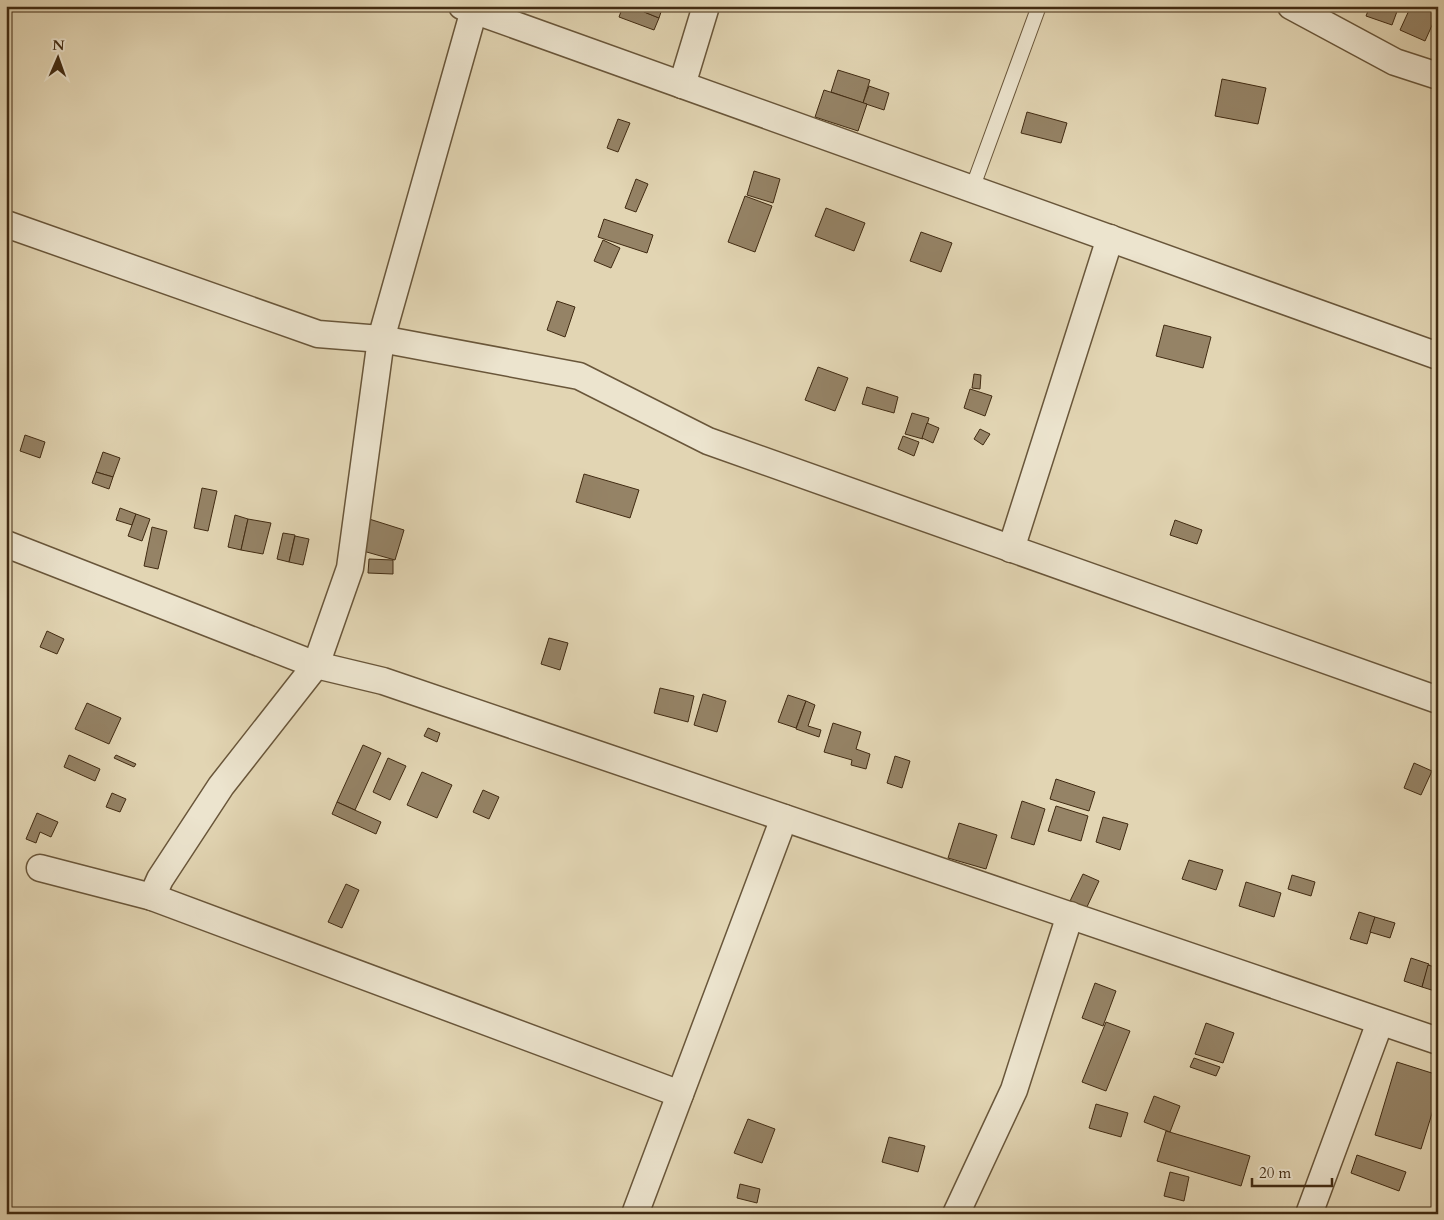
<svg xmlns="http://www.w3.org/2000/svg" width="1444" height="1220" font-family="Cardo,serif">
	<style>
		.building { fill: #958366; stroke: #412b12 }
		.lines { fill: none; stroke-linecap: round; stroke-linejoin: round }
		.service-casing { stroke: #69563a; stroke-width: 16 }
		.minor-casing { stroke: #69563a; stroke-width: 29 }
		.service { stroke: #ece4ce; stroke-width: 14 }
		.minor { stroke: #ece4ce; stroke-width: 26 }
	</style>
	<rect width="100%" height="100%" fill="#e2d5b3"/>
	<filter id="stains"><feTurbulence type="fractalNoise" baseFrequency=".004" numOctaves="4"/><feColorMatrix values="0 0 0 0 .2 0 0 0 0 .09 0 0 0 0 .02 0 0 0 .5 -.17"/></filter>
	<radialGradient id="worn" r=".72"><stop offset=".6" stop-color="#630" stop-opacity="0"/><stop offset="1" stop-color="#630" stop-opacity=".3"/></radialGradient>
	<g class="building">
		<polygon points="623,6 630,6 659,18 654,30 619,17"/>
		<polygon points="646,6 663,6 659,18 644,12"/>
		<polygon points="1370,6 1399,6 1392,25 1366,16"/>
		<polygon points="1411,6 1438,6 1438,12 1425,41 1400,30"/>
		<polygon points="838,70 870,80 863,103 831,92"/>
		<polygon points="1222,79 1266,88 1258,124 1215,116"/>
		<polygon points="869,86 889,93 884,110 863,103"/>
		<polygon points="824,90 867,104 858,131 815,117"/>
		<polygon points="1027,112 1067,123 1061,143 1021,133"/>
		<polygon points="618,119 630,123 618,152 607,148"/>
		<polygon points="754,171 780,179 773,203 747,195"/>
		<polygon points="636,179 648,184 636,212 625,208"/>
		<polygon points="745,196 772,206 755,252 728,242"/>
		<polygon points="826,208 865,223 854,251 815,236"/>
		<polygon points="604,219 653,235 647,253 598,237"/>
		<polygon points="921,232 952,243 941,272 910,261"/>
		<polygon points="603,240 620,248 611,268 594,261"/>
		<polygon points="557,301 575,307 565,337 547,330"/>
		<polygon points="1164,325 1211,337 1203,368 1156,356"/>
		<polygon points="818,367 848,378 835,411 805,400"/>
		<polygon points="974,374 981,375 980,389 972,388"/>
		<polygon points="867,387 898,397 894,413 862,404"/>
		<polygon points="970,389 992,396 985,416 964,408"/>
		<polygon points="912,413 929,418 923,439 905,434"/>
		<polygon points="927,423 939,428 933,443 922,438"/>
		<polygon points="980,429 990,434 983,445 974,439"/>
		<polygon points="25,435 45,442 40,458 20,451"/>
		<polygon points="903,436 919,442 914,456 898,449"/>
		<polygon points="103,452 120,458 113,477 96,472"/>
		<polygon points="96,472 113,477 109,489 92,483"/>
		<polygon points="584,474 639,490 630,518 576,502"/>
		<polygon points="202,488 217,491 208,531 194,528"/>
		<polygon points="120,508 136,514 132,525 116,520"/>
		<polygon points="136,514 150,519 142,541 128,536"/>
		<polygon points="235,515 248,519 241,550 228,547"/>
		<polygon points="366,518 404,530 395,560 356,549"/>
		<polygon points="248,519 271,523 263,554 241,550"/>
		<polygon points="1175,520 1202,530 1197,544 1170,535"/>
		<polygon points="152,527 167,531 158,569 144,566"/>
		<polygon points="283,533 295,535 289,562 277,559"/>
		<polygon points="295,536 309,539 303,565 289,562"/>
		<polygon points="369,559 393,560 393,574 368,573"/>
		<polygon points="47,631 64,639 57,654 40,647"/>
		<polygon points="549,638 568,643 560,670 541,664"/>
		<polygon points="660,688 694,696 688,722 654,713"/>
		<polygon points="703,694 726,701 717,732 694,725"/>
		<polygon points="788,695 806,701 796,728 778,722"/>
		<polygon points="806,701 815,705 808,726 821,730 819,737 796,729"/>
		<polygon points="87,703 121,718 109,744 75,729"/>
		<polygon points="833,723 861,732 856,749 870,754 866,769 851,765 852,760 824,752"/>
		<polygon points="428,728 440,733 437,742 424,736"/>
		<polygon points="363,745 381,753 355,810 337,802"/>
		<polygon points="69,755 100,769 95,781 64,767"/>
		<polygon points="116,755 136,764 134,767 114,758"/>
		<polygon points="895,756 910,761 902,788 887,783"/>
		<polygon points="388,758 406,766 390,800 373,792"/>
		<polygon points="1414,763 1432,771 1421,795 1404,788"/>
		<polygon points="422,772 452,785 437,818 407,805"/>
		<polygon points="1056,779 1095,792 1089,811 1050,799"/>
		<polygon points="483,790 499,797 489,819 473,812"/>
		<polygon points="112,793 126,799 120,812 106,807"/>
		<polygon points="1022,801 1045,809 1034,845 1011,838"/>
		<polygon points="337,802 381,822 376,834 332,814"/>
		<polygon points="1056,806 1088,816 1081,841 1048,831"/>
		<polygon points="37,813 58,822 51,837 40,832 36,843 26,839"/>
		<polygon points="1103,817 1128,824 1120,850 1096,842"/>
		<polygon points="959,823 997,835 986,869 948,858"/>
		<polygon points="1189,860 1223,870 1216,890 1182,879"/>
		<polygon points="1083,874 1099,881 1086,909 1070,901"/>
		<polygon points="1292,875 1315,882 1311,896 1288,889"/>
		<polygon points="1246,882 1281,893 1274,917 1239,906"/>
		<polygon points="346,884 359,890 342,928 328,922"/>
		<polygon points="1359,912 1375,917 1367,944 1350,939"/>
		<polygon points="1375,917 1395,923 1390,938 1370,932"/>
		<polygon points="1411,958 1429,964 1422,987 1404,981"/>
		<polygon points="1428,965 1438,968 1438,992 1422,987"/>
		<polygon points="1095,983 1116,991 1103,1026 1082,1018"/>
		<polygon points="1106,1022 1130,1031 1106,1091 1082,1082"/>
		<polygon points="1206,1023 1234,1033 1223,1063 1195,1054"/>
		<polygon points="1194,1058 1220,1067 1216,1076 1190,1067"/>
		<polygon points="1397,1062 1438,1075 1438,1094 1421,1149 1375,1135"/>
		<polygon points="1154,1096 1180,1106 1170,1132 1144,1122"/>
		<polygon points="1096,1104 1128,1113 1121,1137 1089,1128"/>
		<polygon points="748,1119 775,1129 762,1163 734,1153"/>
		<polygon points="1166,1131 1250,1156 1241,1186 1157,1161"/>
		<polygon points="889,1137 925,1146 918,1172 882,1162"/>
		<polygon points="1357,1155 1406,1172 1399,1191 1351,1173"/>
		<polygon points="1170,1172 1189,1177 1184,1201 1164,1196"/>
		<polygon points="740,1184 760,1189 757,1203 737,1198"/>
	</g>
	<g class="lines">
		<g class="service-casing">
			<polyline id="service" points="972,189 1039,6"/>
		</g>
		<g class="minor-casing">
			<g id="minor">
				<polyline points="462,6 1438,356"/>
				<polyline points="1291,6 1395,62 1438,76"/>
				<polyline points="682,85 706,6"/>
				<polyline points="6,224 318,334 381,339 579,376 708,441 1438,700"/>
				<polyline points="6,544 316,665 383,681 1438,1041"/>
				<polyline points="1011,549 1110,238"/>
				<polyline points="40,868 152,897 680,1094"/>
				<polyline points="152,897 160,879 221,786 316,665 350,568 381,339 474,10"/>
				<polyline points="635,1214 784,818"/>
				<polyline points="956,1214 1014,1090 1070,915"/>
				<polyline points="1309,1214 1380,1022"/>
			</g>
		</g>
		<use href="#service" class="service"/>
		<use href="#minor" class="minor"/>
	</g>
	<rect width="1444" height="1220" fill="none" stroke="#e2d5b3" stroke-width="25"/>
	<rect x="8" y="8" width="1429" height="1205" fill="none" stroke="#412b12" stroke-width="2.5"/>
	<rect x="12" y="12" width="1419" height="1195" fill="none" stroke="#412b12"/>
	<g transform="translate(58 58) rotate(2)" stroke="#ece4ce" stroke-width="4" paint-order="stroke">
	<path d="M0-4L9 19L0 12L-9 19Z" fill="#412b12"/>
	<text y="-8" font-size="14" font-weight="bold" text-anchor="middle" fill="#412b12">N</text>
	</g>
	<path d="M1252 1178v8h80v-8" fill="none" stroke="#412b12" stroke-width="2.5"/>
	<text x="1259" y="1178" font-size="15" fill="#412b12" stroke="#ece4ce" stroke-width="4" paint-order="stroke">20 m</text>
	<rect width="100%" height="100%" filter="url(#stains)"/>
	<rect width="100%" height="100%" fill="url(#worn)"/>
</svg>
